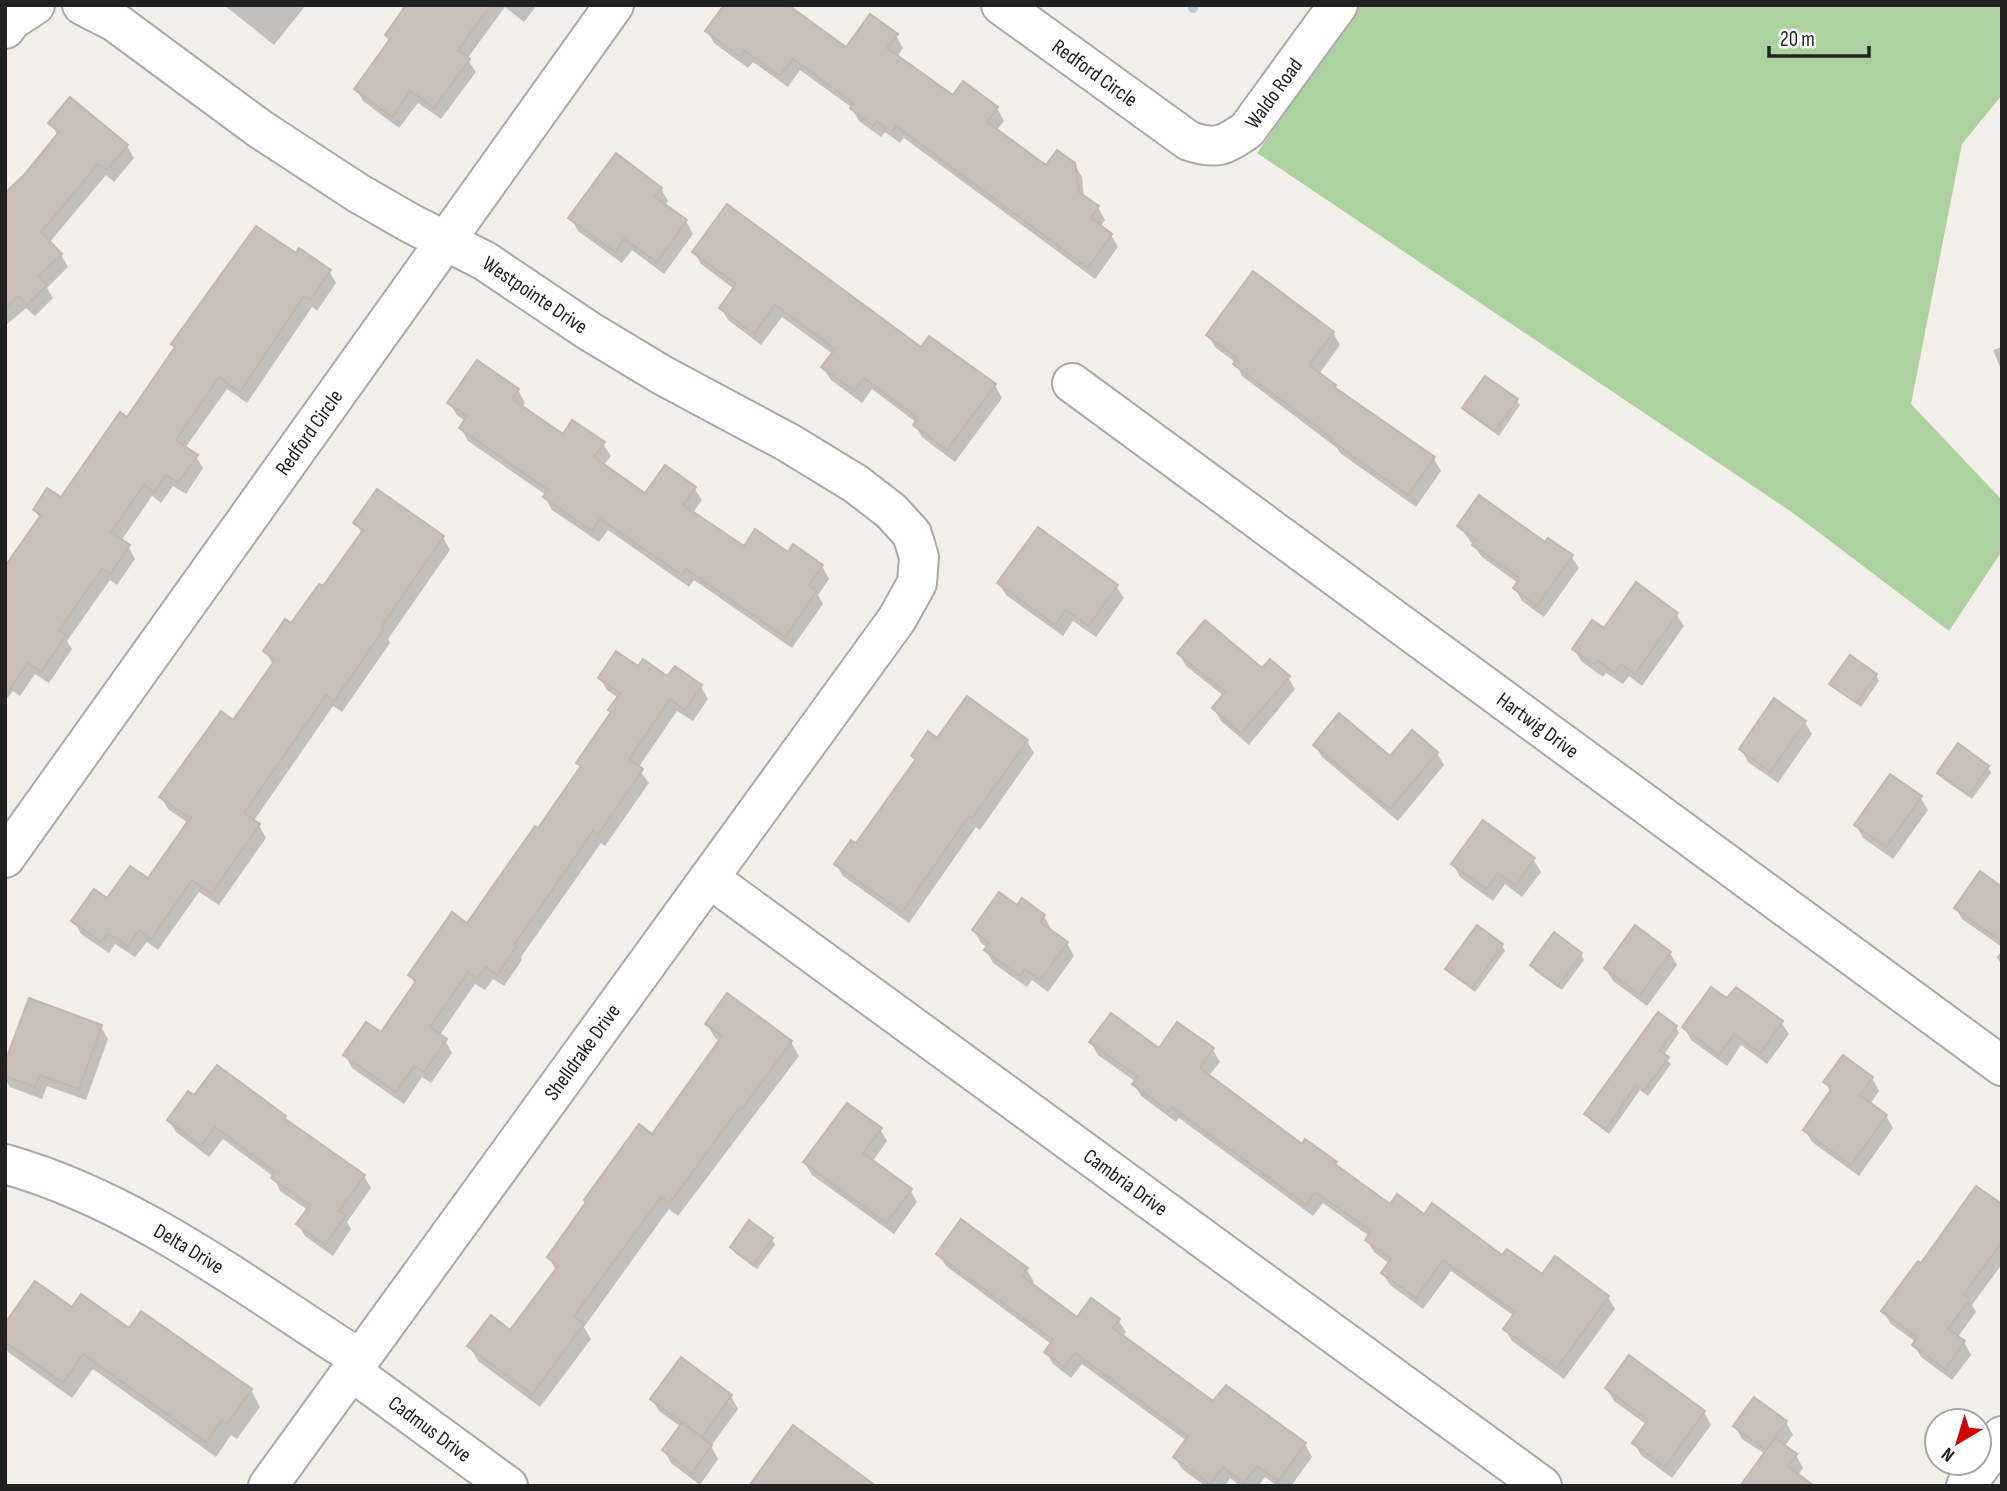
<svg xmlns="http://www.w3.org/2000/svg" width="2007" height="1491" font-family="'Sofia Sans Condensed',sans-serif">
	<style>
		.forest { fill: #add19e }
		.shadow { fill: #0003 }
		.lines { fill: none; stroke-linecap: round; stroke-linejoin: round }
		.stream { stroke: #aad3df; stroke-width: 10 }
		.building { fill: #c7bfb8; stroke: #c4b6ab; stroke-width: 2 }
		.minor-casing { stroke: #a9a9a9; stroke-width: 42 }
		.minor { stroke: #fff; stroke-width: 38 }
		.labels { text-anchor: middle; stroke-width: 7; stroke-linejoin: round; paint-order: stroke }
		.street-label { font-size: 21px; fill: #222; stroke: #fff }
	</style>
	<rect width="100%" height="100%" fill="#f2efe9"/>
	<polygon class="forest" points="1360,5 2002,5 2002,95 1962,144 1911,404 2002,500 2002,551 1949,631 1793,513 1257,153"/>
	<g class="shadow">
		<polygon points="224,5 306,5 274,45"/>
		<polygon points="408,5 537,5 524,22 505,7 467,59 476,72 441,119 418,103 399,128 363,101 356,89 391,41 387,35"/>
		<polygon points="707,31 846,50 896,35 903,48 897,57 953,97 997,108 1004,121 996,131 1046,167 1074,164 1082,177 1084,198 1098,207 1105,220 1100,227 1111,235 1118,247 1095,279 904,138 900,143 885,132 881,137 859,121 851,107 800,70 788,87 753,62 748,68 714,43"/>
		<polygon points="51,123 127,146 134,158 114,182 106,175 49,243 61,255 68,267 47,288 53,298 35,316 26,308 5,326 5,196 26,176 58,136"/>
		<polygon points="661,189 668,201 665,206 686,221 693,234 664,274 632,250 622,263 578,231 571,218"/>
		<polygon points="694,252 921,349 995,385 1002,398 955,462 922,437 915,425 917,423 872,389 862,403 831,380 823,367 833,354 782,317 761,345 728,320 721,308 734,289 701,264"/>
		<polygon points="296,256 329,271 336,283 317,311 312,307 247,403 227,389 185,448 196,456 203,468 186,494 173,486 161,503 152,496 121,541 128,546 135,559 117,585 110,580 67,641 72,649 49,683 35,674 20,696 13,691 5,701 5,588 40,519 35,510 61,499 127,419"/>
		<polygon points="1333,333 1340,345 1319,374 1335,386 1339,392 1434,459 1441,471 1416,507 1340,453 1337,448 1242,376 1236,363 1215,347 1208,335"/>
		<polygon points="2002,347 2002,372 1993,350"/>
		<polygon points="518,390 525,403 522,408 563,436 603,444 611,456 603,466 646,496 694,488 702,500 692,514 744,548 788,554 822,566 829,579 818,595 823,604 792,648 694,580 689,587 608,530 599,542 552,510 545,497 546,495 468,441 461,428 466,422 457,415 449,403"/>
		<polygon points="1516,400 1520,405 1499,436 1468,414 1464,408"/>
		<polygon points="356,523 443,537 450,550 388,639 390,643 342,712 333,706 253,822 259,825 266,838 219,905 199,892 158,950 147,942 135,957 115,944 109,953 81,934 74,921 108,901 148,881 188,823 168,809 161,797 233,722 273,665 265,651 291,626 323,589 362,534"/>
		<polygon points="1459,526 1546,544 1571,556 1579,568 1544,617 1522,601 1515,588 1518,583 1482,557"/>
		<polygon points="999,583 1116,586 1124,598 1096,637 1073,621 1063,636 1006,595"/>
		<polygon points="1676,614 1684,626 1642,686 1629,676 1623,684 1606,673 1603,677 1581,661 1574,649 1604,630"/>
		<polygon points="1179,653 1288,677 1295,689 1249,745 1221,721 1214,708 1224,696 1186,666"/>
		<polygon points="675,668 701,687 708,699 693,721 677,711 638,768 649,783 605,846 601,843 521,957 522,960 504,986 493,979 485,990 475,984 439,1036 445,1040 452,1053 431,1083 422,1077 404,1104 352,1068 345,1055 382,1034 416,985 410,975 468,925 581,769 578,763 612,713 618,698 607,690 600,678 638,669 668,679"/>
		<polygon points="1876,675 1879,681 1861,707 1835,689 1831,684"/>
		<polygon points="1805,722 1812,734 1778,783 1748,762 1741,749"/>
		<polygon points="938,740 1027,741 1034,753 980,830 976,827 909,923 843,876 836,864 856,846 916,761 913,756"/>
		<polygon points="1315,745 1390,759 1437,753 1444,765 1398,821 1322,757"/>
		<polygon points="1988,767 1991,773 1972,799 1943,779 1939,773"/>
		<polygon points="1920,797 1928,810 1893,859 1863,838 1856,825"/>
		<polygon points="1533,859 1541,872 1522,897 1505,884 1493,901 1460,877 1453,864"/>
		<polygon points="2002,889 2002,947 1962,919 1956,908"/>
		<polygon points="1022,901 1044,916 1051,929 1050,931 1067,943 1074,956 1048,992 1032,980 1027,987 993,963 986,950 988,948 981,943 974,930 1017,907"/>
		<polygon points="1502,945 1505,951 1475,992 1451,974 1448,969"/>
		<polygon points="2002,950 2002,966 1997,957"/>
		<polygon points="1670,953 1677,965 1647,1006 1613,981 1606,969"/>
		<polygon points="1581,954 1584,960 1562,990 1535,971 1532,965"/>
		<polygon points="1728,1001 1781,1022 1789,1034 1767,1064 1741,1045 1727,1066 1691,1040 1684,1027"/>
		<polygon points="707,1024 791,1042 799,1056 678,1216 669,1209 584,1327 591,1339 540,1407 478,1361 470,1347 510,1332 556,1271 549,1257 653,1137 720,1042 715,1038"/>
		<polygon points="101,1027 108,1039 86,1100 47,1086 42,1099 10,1087 5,1079 5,1067"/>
		<polygon points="1676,1027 1679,1033 1663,1056 1671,1064 1648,1096 1640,1090 1609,1134 1590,1120 1587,1114"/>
		<polygon points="1091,1043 1159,1050 1213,1050 1220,1062 1208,1077 1303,1146 1336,1163 1339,1169 1391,1206 1424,1216 1542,1277 1608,1297 1615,1309 1564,1379 1512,1341 1505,1329 1514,1316 1451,1271 1423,1309 1390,1285 1383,1273 1390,1264 1374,1252 1367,1240 1369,1236 1323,1203 1313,1216 1179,1118 1176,1122 1141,1096 1134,1084 1136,1082 1098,1055"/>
		<polygon points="1843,1058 1872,1078 1879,1091 1870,1104 1886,1116 1893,1128 1859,1176 1812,1142 1805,1130 1831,1093 1825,1082"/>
		<polygon points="194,1098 284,1117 288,1123 364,1176 371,1188 347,1222 351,1229 333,1256 305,1236 298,1224 308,1210 280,1191 274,1177 223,1139 209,1157 176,1132 169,1120"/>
		<polygon points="880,1129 887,1141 872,1162 910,1190 917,1202 894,1234 812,1175 805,1163"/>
		<polygon points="2002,1206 2002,1264 1972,1305 1976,1312 1957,1338 1964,1342 1971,1355 1952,1380 1921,1357 1914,1345 1916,1342 1891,1324 1883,1311 1921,1265"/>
		<polygon points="772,1239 775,1245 757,1269 735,1253 732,1247"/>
		<polygon points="938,1254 1027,1270 1034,1282 1032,1285 1077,1319 1118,1320 1126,1332 1122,1337 1214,1404 1305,1444 1312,1457 1291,1486 1277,1486 1265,1477 1258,1486 1240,1486 1230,1478 1225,1486 1205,1486 1182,1469 1175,1457 1187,1441 1082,1364 1071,1378 1053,1364 1046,1352 1051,1344 946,1266"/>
		<polygon points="72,1310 129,1330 251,1390 260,1407 237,1439 231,1435 216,1457 93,1369 72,1398 8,1352 5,1348 5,1326"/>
		<polygon points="681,1359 731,1396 738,1409 711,1446 718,1459 700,1485 671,1463 664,1450 681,1427 659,1411 652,1399"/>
		<polygon points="1607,1389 1704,1412 1711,1425 1672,1478 1641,1455 1634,1443 1647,1425 1614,1401"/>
		<polygon points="1786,1422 1793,1435 1784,1447 1796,1455 1803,1468 1798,1475 1742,1439 1735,1426"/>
	</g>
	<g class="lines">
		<polyline class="stream" points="1193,8 1194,5"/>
	</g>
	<g class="building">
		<polygon points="406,5 491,5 458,50 470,59 434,108 410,91 392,117 354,89 390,39 385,35"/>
		<polygon points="724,5 788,5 846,47 870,14 898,34 887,48 953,95 963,81 998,107 987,122 1046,165 1057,150 1075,163 1079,192 1099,206 1091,218 1112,234 1088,268 896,126 892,132 877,121 873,126 850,108 853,103 793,59 780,76 745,51 740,57 705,31"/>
		<polygon points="70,97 128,145 107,170 98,164 41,232 62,254 39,276 47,285 27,305 18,296 5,309 5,193 24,175 59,132 48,123"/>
		<polygon points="616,153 662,188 655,197 687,220 657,262 624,239 615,252 568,218"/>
		<polygon points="727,204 921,347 929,336 996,384 947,450 913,425 918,418 864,378 854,391 821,367 835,349 775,305 754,334 719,308 736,284 692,252"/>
		<polygon points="256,226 296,253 299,248 331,270 310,300 304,296 240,392 219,377 176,440 198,455 178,483 166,475 154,492 144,485 111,532 130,545 110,574 102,569 59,630 66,635 41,672 28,663 5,696 5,566 41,515 33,510 47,488 61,497 120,412 127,417 175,347 171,344"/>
		<polygon points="1253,271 1334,332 1309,365 1336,385 1334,387 1435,457 1408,495 1330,440 1332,438 1233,364 1237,358 1206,335"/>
		<polygon points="477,360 519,389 512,399 563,434 572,420 605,442 594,457 645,493 665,465 696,487 683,505 744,546 755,529 788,552 793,544 823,565 809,585 817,591 785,637 686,569 682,575 600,519 592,531 543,497 548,490 459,428 467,416 447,403"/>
		<polygon points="1485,376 1518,399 1495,431 1462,408"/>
		<polygon points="377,489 444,536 381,627 384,629 334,701 326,695 244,813 260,824 211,894 192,880 151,939 139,930 128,946 108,933 101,942 71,921 94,889 107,898 130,866 148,878 190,818 159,797 221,711 233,720 275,660 263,651 285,619 291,623 319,584 323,586 363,530 353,523"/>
		<polygon points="1479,495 1545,542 1548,538 1573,555 1537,606 1513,588 1520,578 1472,545 1476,540 1457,526"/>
		<polygon points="1038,527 1118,585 1088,626 1066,610 1055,625 997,583"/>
		<polygon points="1636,582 1678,613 1635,674 1621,664 1615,673 1598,661 1595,665 1572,649 1592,620 1604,628"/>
		<polygon points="1205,620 1262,668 1270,659 1290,676 1241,734 1212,708 1225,692 1177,653"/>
		<polygon points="616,651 638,666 643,659 667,676 675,666 702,685 685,710 670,699 629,759 643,769 598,835 593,831 514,945 517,946 497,975 486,967 477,979 468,972 430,1027 447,1039 424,1072 414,1066 396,1092 343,1055 366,1022 381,1032 416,981 408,975 452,912 467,923 535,826 538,828 581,766 576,763 611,712 608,710 620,693 598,678"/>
		<polygon points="1850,655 1877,674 1857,703 1829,684"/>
		<polygon points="967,696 1028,740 972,818 969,816 902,912 834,864 851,840 856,843 916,759 911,756 928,731 937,738"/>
		<polygon points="1774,698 1806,721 1770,772 1739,749"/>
		<polygon points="1339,713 1390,756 1412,730 1438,752 1390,809 1313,745"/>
		<polygon points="1958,743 1989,766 1969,795 1937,773"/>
		<polygon points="1890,774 1922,796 1886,847 1854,825"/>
		<polygon points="1483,820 1535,858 1515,886 1498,873 1486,889 1451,864"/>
		<polygon points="1980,871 2002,887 2002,942 1954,908"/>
		<polygon points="999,892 1017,905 1022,898 1045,915 1040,922 1068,942 1040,980 1025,969 1020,976 984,950 989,943 972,930"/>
		<polygon points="1477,925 1503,944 1472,988 1445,969"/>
		<polygon points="1635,925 1671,952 1640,995 1604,968"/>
		<polygon points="1554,932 1582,953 1558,986 1530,965"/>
		<polygon points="1711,987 1727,998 1736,987 1783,1021 1760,1053 1734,1034 1719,1055 1682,1027"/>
		<polygon points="727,993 792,1041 741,1110 739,1108 670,1203 661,1197 574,1316 584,1324 532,1394 467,1346 491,1315 510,1330 558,1266 547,1257 586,1202 584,1200 639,1124 652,1134 722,1036 705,1024"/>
		<polygon points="29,998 102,1025 79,1089 40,1075 35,1087 5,1076 5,1062"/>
		<polygon points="1658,1012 1677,1026 1660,1051 1669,1057 1644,1091 1636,1085 1606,1129 1584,1114"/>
		<polygon points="1111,1013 1159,1048 1177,1022 1214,1048 1200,1068 1302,1144 1305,1139 1337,1162 1335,1164 1390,1204 1397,1194 1424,1214 1432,1203 1502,1255 1507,1249 1542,1274 1555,1256 1609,1296 1557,1368 1503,1329 1515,1312 1443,1260 1416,1298 1381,1273 1391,1259 1365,1240 1371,1231 1315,1192 1306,1205 1172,1107 1169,1111 1132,1084 1138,1077 1089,1042"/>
		<polygon points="1843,1055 1873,1077 1860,1095 1887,1115 1851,1165 1803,1130 1832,1088 1823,1082"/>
		<polygon points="217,1065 286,1116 284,1118 365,1175 339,1211 346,1215 325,1245 296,1224 310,1205 271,1178 275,1172 215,1127 201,1146 167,1120 188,1091 194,1095"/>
		<polygon points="847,1103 882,1128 863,1153 912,1189 886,1223 803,1162"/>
		<polygon points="1976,1186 2002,1204 2002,1242 1964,1294 1970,1299 1948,1329 1965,1341 1945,1369 1912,1345 1917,1337 1881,1311 1918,1261 1921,1263"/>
		<polygon points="961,1219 1028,1268 1022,1276 1077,1317 1091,1298 1120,1319 1113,1328 1213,1401 1226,1385 1306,1443 1278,1481 1257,1466 1244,1483 1223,1467 1210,1484 1173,1457 1188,1436 1075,1353 1064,1367 1044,1352 1053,1340 936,1254"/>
		<polygon points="749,1220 773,1238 753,1265 730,1247"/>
		<polygon points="35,1281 72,1307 81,1294 129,1328 141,1311 252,1389 227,1424 222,1420 206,1442 83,1354 63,1383 5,1342 5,1323"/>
		<polygon points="1629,1355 1705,1411 1665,1467 1632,1443 1648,1420 1605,1388"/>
		<polygon points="681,1357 732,1395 702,1437 650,1399"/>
		<polygon points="1754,1397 1787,1421 1766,1450 1733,1426"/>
		<polygon points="682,1423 712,1445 692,1473 662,1450"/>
		<polygon points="793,1425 876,1486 749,1486"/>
		<polygon points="1775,1438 1797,1454 1788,1466 1814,1486 1740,1486"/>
	</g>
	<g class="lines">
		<g class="minor-casing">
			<g id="minor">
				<path id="s1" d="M82,5L115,22L260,129L358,193L410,223L485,261L589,331L662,375L789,443L856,484L891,511L912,534L919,557L917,583L897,619L268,1486"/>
				<path id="s2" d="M1001,5L1189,141C1216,150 1224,146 1247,130L1338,5"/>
				<polyline points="5,29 12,20 35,5"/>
				<path id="s3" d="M1072,383L2002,1066"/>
				<path id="s4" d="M5,858L614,5"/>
				<path id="s5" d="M709,878L1542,1486"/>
				<path id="s6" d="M5,1164C136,1201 247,1287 360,1359"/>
				<path id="s7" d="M351,1371L508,1486"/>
				<polyline points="1966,1486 2002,1436"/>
			</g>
		</g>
		<use href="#minor" class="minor"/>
	</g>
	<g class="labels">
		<g class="street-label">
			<text dy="7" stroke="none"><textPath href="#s2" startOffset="116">Redford Circle</textPath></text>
			<text dy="7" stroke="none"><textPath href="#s2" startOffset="340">Waldo Road</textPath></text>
			<text dy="7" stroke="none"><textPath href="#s1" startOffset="539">Westpointe Drive</textPath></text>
			<text dy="7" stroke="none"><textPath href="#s4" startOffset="523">Redford Circle</textPath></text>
			<text dy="7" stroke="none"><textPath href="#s3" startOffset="578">Hartwig Drive</textPath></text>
			<text transform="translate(582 1052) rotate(-54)" y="7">Shelldrake Drive</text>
			<text dy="7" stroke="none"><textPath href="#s5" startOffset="516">Cambria Drive</textPath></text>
			<text dy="7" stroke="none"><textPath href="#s6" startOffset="203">Delta Drive</textPath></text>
			<text dy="7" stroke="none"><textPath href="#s7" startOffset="98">Cadmus Drive</textPath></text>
		</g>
	</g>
	<rect width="2007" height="1491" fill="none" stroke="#222222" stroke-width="14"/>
	<g transform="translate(1958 1442) rotate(218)"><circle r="33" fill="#ffffff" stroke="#a7a7a7" stroke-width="2"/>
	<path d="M0-5L12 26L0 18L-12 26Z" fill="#d40000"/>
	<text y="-10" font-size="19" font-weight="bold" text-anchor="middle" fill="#222222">N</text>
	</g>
	<path d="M1769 46v10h100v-10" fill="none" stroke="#222222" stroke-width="3.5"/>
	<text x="1780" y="46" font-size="21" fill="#222222" stroke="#ffffff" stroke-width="5" paint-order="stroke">20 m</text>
</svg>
